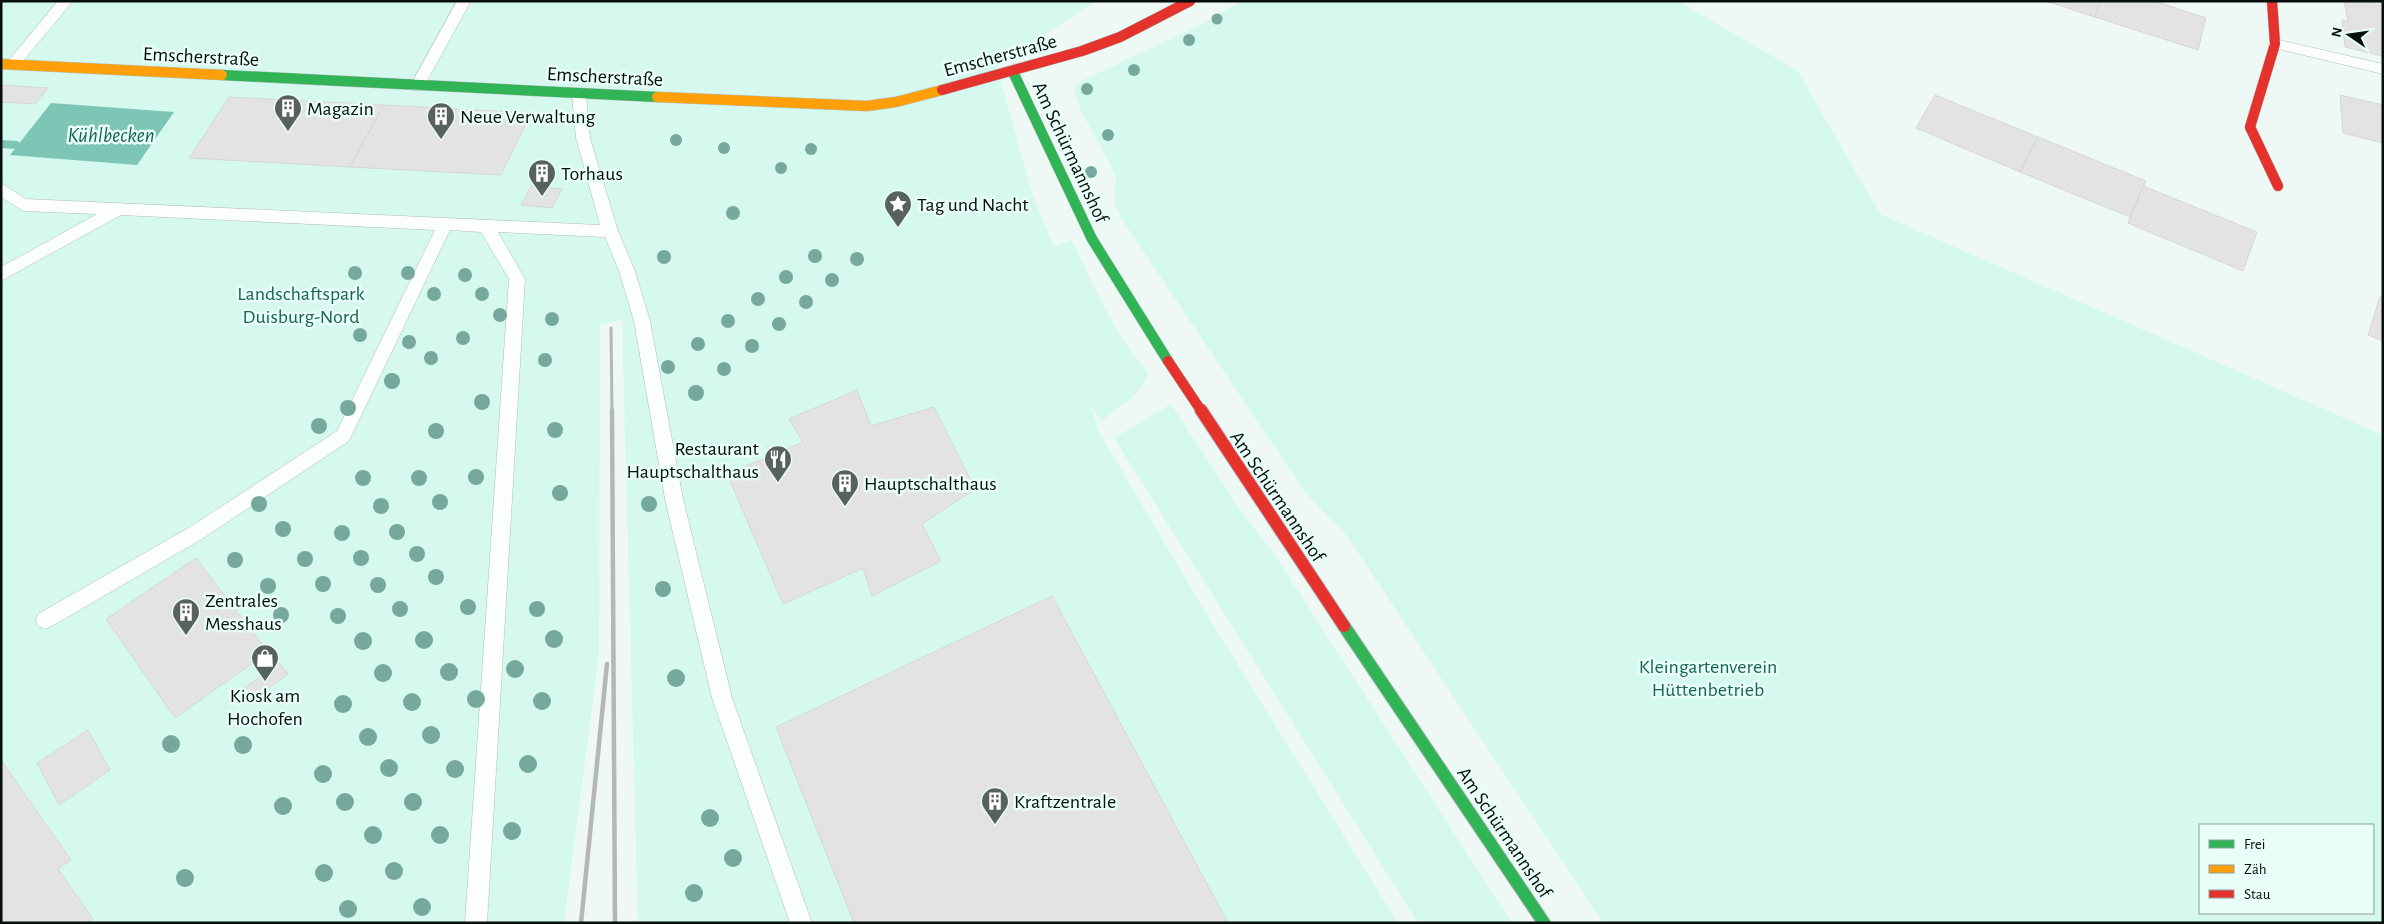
<svg xmlns="http://www.w3.org/2000/svg" width="2384" height="924" font-family="'Alegreya Sans',sans-serif">
	<style>
		.green { fill: #d5f9ef; fill-rule: evenodd }
		.water { fill: #7dc6b6 }
		.lines { fill: none; stroke-linecap: round; stroke-linejoin: round }
		.stream { fill: #7dc6b6; fill-rule: evenodd }
		.building { fill: #e3e3e4; stroke: #d6d6d6 }
		.lane-casing { stroke: #b2bbb9; stroke-width: 1 }
		.fast-far1-casing { stroke: #b2bbb9; stroke-width: 11 }
		.fast-casing { stroke: #b2bbb9; stroke-width: 14 }
		.slow-casing { stroke: #b2bbb9; stroke-width: 11 }
		.jam-far1-casing { stroke: #b2bbb9; stroke-width: 11 }
		.jam-casing { stroke: #b2bbb9; stroke-width: 14 }
		.lane { fill: #fcfefe; fill-rule: evenodd }
		.fast-far1 { stroke: #30b455; stroke-width: 10 }
		.fast { stroke: #30b455; stroke-width: 12 }
		.slow { stroke: #ff9f0a; stroke-width: 10 }
		.jam-far1 { stroke: #e5322d; stroke-width: 10 }
		.jam { stroke: #e5322d; stroke-width: 12 }
		.rail-far1 { stroke: #b4b7b6; stroke-width: 3 }
		.rail { stroke: #b4b7b6; stroke-width: 4.5 }
		.tree { fill: #77a89d }
		.labels { text-anchor: middle; stroke-width: 5; stroke-linejoin: round; paint-order: stroke }
		.street-label { font-size: 20px; fill: #060f0c; stroke: #e9fef8 }
		.poi-label { font-size: 20px; fill: #060f0c; stroke: #e9fef8; text-anchor: start }
		.park-label { font-size: 20px; fill: #166555; stroke: #e9fef8 }
		.water-label { font-size: 21px; font-style: italic; fill: #146354; stroke: #e9fef8 }
	</style>
	<rect width="100%" height="100%" fill="#eef9f6"/>
	<g class="green">
		<path d="M1,1H1096L997,67L1032,193L1054,247L1072,240C1093,287 1115,333 1148,373C1141,397 1119,405 1102,421L1091,406L1099,432L1209,618L1398,923H638L622,320L600,325L599,653L564,923H1Z"/>
		<path d="M1241,1H1678L1798,71L1880,214L2383,435V923H1603L1347,536L1304,491L1121,218L1114,203L1116,180L1112,168L1081,111L1075,93V87L1081,81L1206,22ZM2373,825V913H2200V825Z"/>
		<polygon points="1171,404 1238,507 1274,554 1512,923 1418,923 1114,438"/>
	</g>
	<polygon class="water" points="51,103 174,112 137,165 10,155"/>
	<g class="lines">
		<polygon class="stream" points="1,140 17,141 23,145 17,149 1,148"/>
	</g>
	<g class="building">
		<polygon points="2046,1 2100,1 2095,17"/>
		<polygon points="2100,1 2154,1 2206,18 2198,50 2095,17"/>
		<polygon points="2344,1 2383,2 2383,56 2345,47 2342,20 2348,21"/>
		<polygon points="1,85 48,88 35,104 1,102"/>
		<polygon points="1935,95 2038,137 2020,172 1916,128"/>
		<polygon points="2340,95 2383,105 2383,143 2343,133"/>
		<polygon points="229,97 384,105 350,167 189,158"/>
		<polygon points="384,105 531,113 501,175 350,167"/>
		<polygon points="2038,137 2146,181 2130,217 2020,172"/>
		<polygon points="531,186 562,189 552,208 521,205"/>
		<polygon points="2143,186 2257,232 2243,271 2128,223"/>
		<polygon points="2380,297 2383,298 2383,341 2368,335"/>
		<polygon points="857,390 871,426 934,407 975,489 922,524 941,561 872,596 863,568 783,604 727,474 803,442 789,419"/>
		<polygon points="196,558 268,652 175,718 106,619"/>
		<polygon points="1052,596 1228,923 854,923 776,727"/>
		<polygon points="279,663 288,674 250,701 242,690"/>
		<polygon points="88,730 110,770 59,805 37,763"/>
		<polygon points="1,760 71,860 58,869 93,919 88,923 1,923"/>
	</g>
	<g class="lines">
		<g class="lane-casing">
			<g id="lane">
				<polygon points="58,1 73,1 18,67 8,67 6,64 8,61"/>
				<polygon points="457,1 471,1 422,90 412,90 410,86"/>
				<polygon points="2275,39 2383,64 2383,74 2270,47 2268,44 2270,41"/>
				<polygon points="579,89 586,94 590,138 618,231 635,271 650,321 683,499 732,698 812,923 790,923 712,698 665,499 634,321 619,271 605,237 498,232 525,279 487,923 465,923 509,279 481,232 450,230 349,441 202,539 52,626 45,629 38,626 36,620 38,614 190,527 337,431 435,230 121,215 1,281 1,267 97,214 23,211 1,197 1,183 26,199 600,225 576,138 572,94"/>
			</g>
		</g>
		<g class="fast-far1-casing">
			<g id="fast-far1">
				<polyline points="1013,72 1092,239 1168,361"/>
				<polyline points="222,75 657,97"/>
			</g>
		</g>
		<g class="fast-casing">
			<polyline id="fast" points="1344,626 1544,923"/>
		</g>
		<g class="slow-casing">
			<g id="slow">
				<polyline points="1,64 222,75"/>
				<polyline points="657,97 867,106 896,102 942,90"/>
			</g>
		</g>
		<g class="jam-far1-casing">
			<g id="jam-far1">
				<polyline points="2272,1 2275,44 2250,127 2278,186"/>
				<polyline points="942,90 1082,51 1120,37 1190,1"/>
				<polyline points="1168,361 1202,412"/>
			</g>
		</g>
		<g class="jam-casing">
			<polyline id="jam" points="1201,410 1344,626"/>
		</g>
		<use href="#lane" class="lane"/>
		<use href="#fast-far1" class="fast-far1"/>
		<use href="#fast" class="fast"/>
		<use href="#slow" class="slow"/>
		<use href="#jam-far1" class="jam-far1"/>
		<use href="#jam" class="jam"/>
		<polyline class="rail-far1" points="611,328 612,412"/>
		<g class="rail">
			<polyline points="612,410 615,923"/>
			<polyline points="581,923 607,664"/>
		</g>
	</g>
	<g class="tree">
		<circle cx="1217" cy="19" r="5.5"/>
		<circle cx="1189" cy="40" r="6"/>
		<circle cx="1134" cy="70" r="6"/>
		<circle cx="1087" cy="89" r="6"/>
		<circle cx="1108" cy="135" r="6"/>
		<circle cx="676" cy="140" r="6"/>
		<circle cx="724" cy="148" r="6"/>
		<circle cx="811" cy="149" r="6"/>
		<circle cx="781" cy="168" r="6"/>
		<circle cx="1091" cy="172" r="6"/>
		<circle cx="733" cy="213" r="7"/>
		<circle cx="815" cy="256" r="7"/>
		<circle cx="664" cy="257" r="7"/>
		<circle cx="857" cy="259" r="7"/>
		<circle cx="355" cy="273" r="7"/>
		<circle cx="408" cy="273" r="7"/>
		<circle cx="465" cy="275" r="7"/>
		<circle cx="786" cy="277" r="7"/>
		<circle cx="832" cy="280" r="7"/>
		<circle cx="434" cy="294" r="7"/>
		<circle cx="482" cy="294" r="7"/>
		<circle cx="758" cy="299" r="7"/>
		<circle cx="806" cy="302" r="7"/>
		<circle cx="500" cy="315" r="7"/>
		<circle cx="552" cy="319" r="7"/>
		<circle cx="728" cy="321" r="7"/>
		<circle cx="779" cy="324" r="7"/>
		<circle cx="360" cy="335" r="7"/>
		<circle cx="463" cy="338" r="7"/>
		<circle cx="409" cy="342" r="7"/>
		<circle cx="698" cy="344" r="7"/>
		<circle cx="752" cy="346" r="7"/>
		<circle cx="431" cy="358" r="7"/>
		<circle cx="545" cy="360" r="7"/>
		<circle cx="668" cy="367" r="7"/>
		<circle cx="724" cy="369" r="7"/>
		<circle cx="392" cy="381" r="8"/>
		<circle cx="696" cy="393" r="8"/>
		<circle cx="482" cy="402" r="8"/>
		<circle cx="348" cy="408" r="8"/>
		<circle cx="319" cy="426" r="8"/>
		<circle cx="555" cy="430" r="8"/>
		<circle cx="436" cy="431" r="8"/>
		<circle cx="476" cy="477" r="8"/>
		<circle cx="363" cy="478" r="8"/>
		<circle cx="419" cy="478" r="8"/>
		<circle cx="560" cy="493" r="8"/>
		<circle cx="440" cy="502" r="8"/>
		<circle cx="259" cy="504" r="8"/>
		<circle cx="649" cy="504" r="8"/>
		<circle cx="381" cy="506" r="8"/>
		<circle cx="283" cy="529" r="8"/>
		<circle cx="397" cy="532" r="8"/>
		<circle cx="342" cy="533" r="8"/>
		<circle cx="417" cy="554" r="8"/>
		<circle cx="361" cy="558" r="8"/>
		<circle cx="305" cy="559" r="8"/>
		<circle cx="235" cy="560" r="8"/>
		<circle cx="436" cy="577" r="8"/>
		<circle cx="323" cy="584" r="8"/>
		<circle cx="378" cy="585" r="8"/>
		<circle cx="268" cy="586" r="8"/>
		<circle cx="663" cy="589" r="8"/>
		<circle cx="468" cy="607" r="8"/>
		<circle cx="400" cy="609" r="8"/>
		<circle cx="537" cy="609" r="8"/>
		<circle cx="281" cy="615" r="8"/>
		<circle cx="338" cy="616" r="8"/>
		<circle cx="554" cy="639" r="9"/>
		<circle cx="424" cy="640" r="9"/>
		<circle cx="363" cy="641" r="9"/>
		<circle cx="515" cy="669" r="9"/>
		<circle cx="449" cy="672" r="9"/>
		<circle cx="383" cy="673" r="9"/>
		<circle cx="676" cy="678" r="9"/>
		<circle cx="476" cy="699" r="9"/>
		<circle cx="542" cy="701" r="9"/>
		<circle cx="412" cy="702" r="9"/>
		<circle cx="343" cy="704" r="9"/>
		<circle cx="431" cy="735" r="9"/>
		<circle cx="368" cy="737" r="9"/>
		<circle cx="171" cy="744" r="9"/>
		<circle cx="243" cy="745" r="9"/>
		<circle cx="528" cy="764" r="9"/>
		<circle cx="389" cy="768" r="9"/>
		<circle cx="455" cy="769" r="9"/>
		<circle cx="323" cy="774" r="9"/>
		<circle cx="345" cy="802" r="9"/>
		<circle cx="413" cy="802" r="9"/>
		<circle cx="283" cy="806" r="9"/>
		<circle cx="710" cy="818" r="9"/>
		<circle cx="512" cy="831" r="9"/>
		<circle cx="373" cy="835" r="9"/>
		<circle cx="440" cy="835" r="9"/>
		<circle cx="733" cy="858" r="9"/>
		<circle cx="394" cy="871" r="9"/>
		<circle cx="324" cy="873" r="9"/>
		<circle cx="185" cy="878" r="9"/>
		<circle cx="694" cy="893" r="9"/>
		<circle cx="422" cy="907" r="9"/>
		<circle cx="348" cy="909" r="9"/>
	</g>
	<defs>
		<g id="building-pin" transform="scale(1.4375)"><path d="M0 17L-7.5 6A9.5 9.5 0 1 1 7.5 6Z" fill="#57615e" stroke="#e9fef8"/><path d="M-4-6H4V6H1V3H-1V6H-4ZM-2.5-4.3h1.7v1.8h-1.7ZM.8-4.3h1.7v1.8H.8ZM-2.5-1h1.7V.8h-1.7ZM.8-1h1.7V.8H.8Z" fill="#fff"/></g>
		<g id="sight-pin" transform="scale(1.4375)"><path d="M0 17L-7.5 6A9.5 9.5 0 1 1 7.5 6Z" fill="#57615e" stroke="#e9fef8"/><path d="M0-6L1.8-2.2L6-1.7L2.9 1.2L3.7 5.4L0 3.3L-3.7 5.4L-2.9 1.2L-6-1.7L-1.8-2.2Z" fill="#fff"/></g>
		<g id="restaurant-pin" transform="scale(1.4375)"><path d="M0 17L-7.5 6A9.5 9.5 0 1 1 7.5 6Z" fill="#57615e" stroke="#e9fef8"/><path d="M-5-6h1v4h1v-4h1v4h1v-4h1v5L-1.5 .5V6h-2V.5L-5-1ZM5-6V6H3V1.5H1.5Q1.5-4 5-6Z" fill="#fff"/></g>
		<g id="shop-pin" transform="scale(1.4375)"><path d="M0 17L-7.5 6A9.5 9.5 0 1 1 7.5 6Z" fill="#57615e" stroke="#e9fef8"/><path d="M-5-2.5h2.3a2.7 3.5 0 0 1 5.4 0H5L5.5 6h-11ZM-1.5-2.5h3a1.5 2.3 0 0 0-3 0Z" fill="#fff"/></g>
	</defs>
	<g fill-rule="evenodd">
		<use href="#building-pin" x="288" y="108"/>
		<use href="#building-pin" x="441" y="116"/>
		<use href="#building-pin" x="542" y="173"/>
		<use href="#sight-pin" x="898" y="204"/>
		<use href="#restaurant-pin" x="778" y="459"/>
		<use href="#building-pin" x="845" y="483"/>
		<use href="#building-pin" x="186" y="612"/>
		<use href="#shop-pin" x="265" y="658"/>
		<use href="#building-pin" x="995" y="801"/>
	</g>
	<g class="labels">
		<g class="street-label">
			<text transform="translate(1000 55) rotate(-15)" y="7">Emscherstraße</text>
			<text transform="translate(201 56) rotate(3)" y="7">Emscherstraße</text>
			<text transform="translate(605 76) rotate(3)" y="7">Emscherstraße</text>
			<text transform="translate(1071 152) rotate(65)" y="7">Am Schürmannshof</text>
			<text transform="translate(1278 496) rotate(56)" y="7">Am Schürmannshof</text>
			<text transform="translate(1505 832) rotate(56)" y="7">Am Schürmannshof</text>
		</g>
		<g class="poi-label">
			<text x="307" y="115">Magazin</text>
			<text x="460" y="123">Neue Verwaltung</text>
			<text x="561" y="180">Torhaus</text>
			<text x="917" y="211">Tag und Nacht</text>
			<text x="759" y="455" text-anchor="end">Restaurant<tspan x="759" dy="23">Hauptschalthaus</tspan></text>
			<text x="864" y="490">Hauptschalthaus</text>
			<text x="205" y="607">Zentrales<tspan x="205" dy="23">Messhaus</tspan></text>
			<text x="265" y="702" text-anchor="middle">Kiosk am<tspan x="265" dy="23">Hochofen</tspan></text>
			<text x="1014" y="808">Kraftzentrale</text>
		</g>
		<g class="park-label">
			<text x="301" y="300">Landschaftspark<tspan x="301" dy="23">Duisburg-Nord</tspan></text>
			<text x="1708" y="673">Kleingartenverein<tspan x="1708" dy="23">Hüttenbetrieb</tspan></text>
		</g>
		<g class="water-label">
			<text x="111" y="142">Kühlbecken</text>
		</g>
	</g>
	<rect width="2384" height="924" fill="none" stroke="#060f0c" stroke-width="5"/>
	<rect x="2199" y="824" width="175" height="90" fill="#e9fef8" stroke="#8e9e9a"/>
	<rect x="2209" y="840" width="25" height="8" fill="#30b455" stroke="#8e9e9a"/>
	<text x="2244" y="849" font-size="15" fill="#060f0c">Frei</text>
	<rect x="2209" y="865" width="25" height="8" fill="#ff9f0a" stroke="#8e9e9a"/>
	<text x="2244" y="874" font-size="15" fill="#060f0c">Zäh</text>
	<rect x="2209" y="890" width="25" height="8" fill="#e5322d" stroke="#8e9e9a"/>
	<text x="2244" y="899" font-size="15" fill="#060f0c">Stau</text>
	<g transform="translate(2349 35) rotate(283)" stroke="#e9fef8" stroke-width="4" paint-order="stroke">
	<path d="M0-4L9 19L0 12L-9 19Z" fill="#060f0c"/>
	<text y="-8" font-size="14" font-weight="bold" text-anchor="middle" fill="#060f0c">N</text>
	</g>
</svg>
